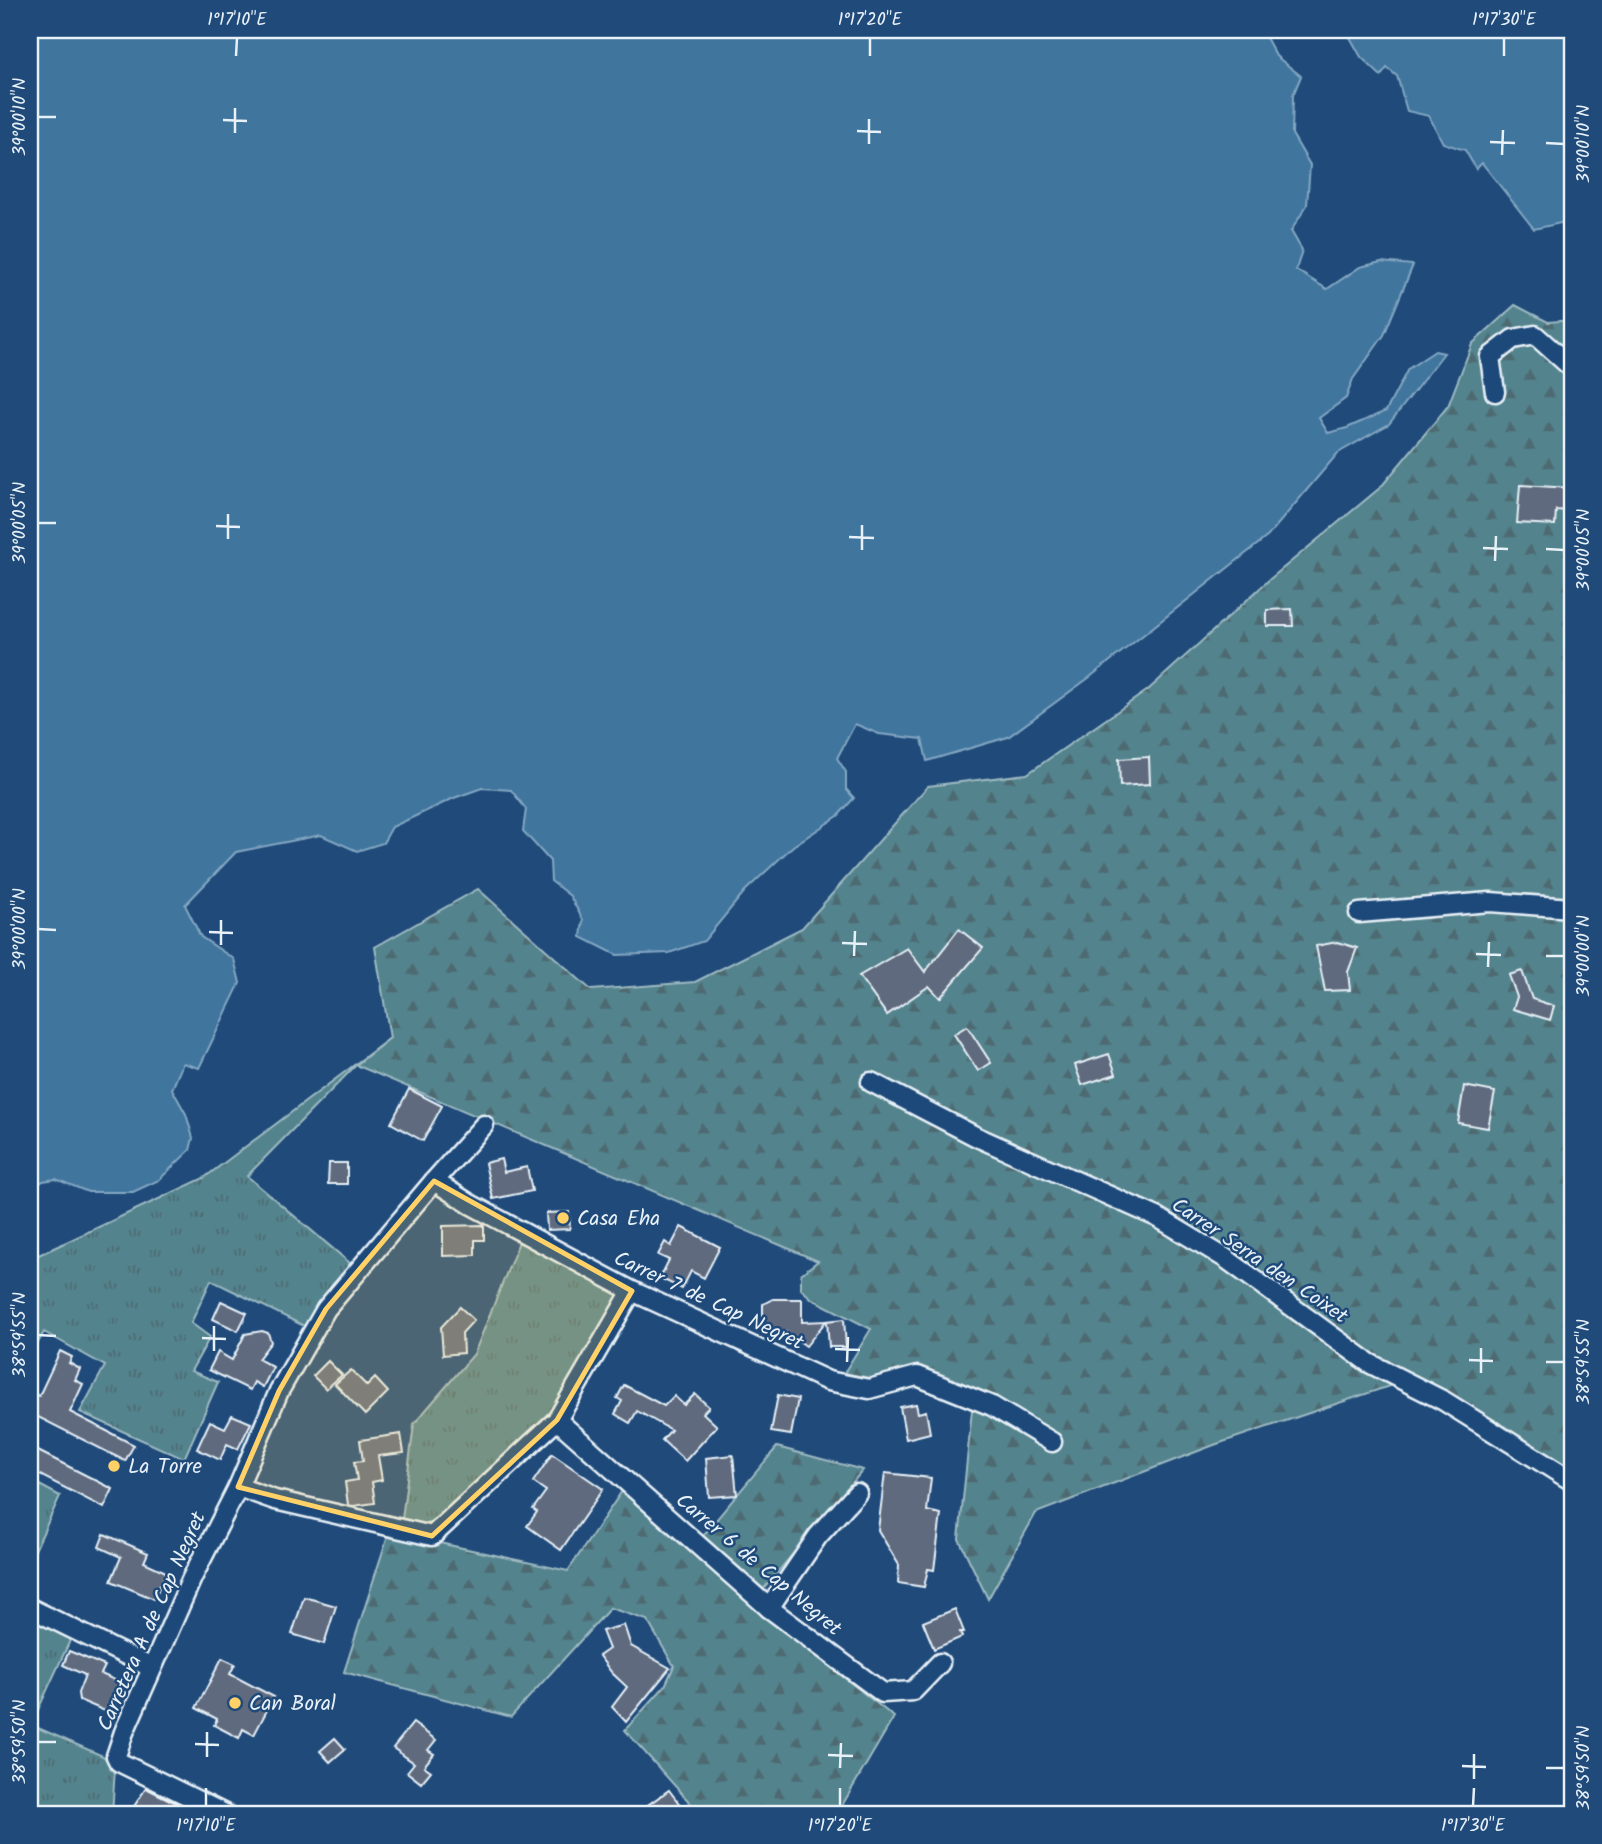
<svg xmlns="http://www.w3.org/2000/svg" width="1602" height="1844" font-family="Kalam,sans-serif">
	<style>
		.grass { fill: url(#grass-tufts); stroke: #9ebac2; stroke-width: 2 }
		.forest { fill: url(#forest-firs); stroke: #9ebac2; stroke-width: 2 }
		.water { fill: #41759e; stroke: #84a7c2; stroke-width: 2 }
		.building { fill: #5f6b7e; stroke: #e8f1f8; stroke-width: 2 }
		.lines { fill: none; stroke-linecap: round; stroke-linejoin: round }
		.minor-casing { stroke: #e8f1f8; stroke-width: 23 }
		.minor { stroke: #1f4a7a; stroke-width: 18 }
		.marked { fill: #ffd166; fill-opacity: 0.2; stroke: #ffd166; stroke-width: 5; stroke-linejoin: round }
		.ticks { fill: none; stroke: #e8f1f8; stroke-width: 2.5 }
		.poi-dot { fill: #ffd166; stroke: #1f4a7a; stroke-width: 2.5 }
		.labels { text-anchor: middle; stroke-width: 5; stroke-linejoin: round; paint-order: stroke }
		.poi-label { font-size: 21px; fill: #e8f1f8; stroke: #1f4a7a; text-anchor: start }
		.street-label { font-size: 21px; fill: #e8f1f8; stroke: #1f4a7a }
		.neatline { fill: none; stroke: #e8f1f8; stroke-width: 2.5 }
		.ticks-label { font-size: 18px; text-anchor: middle; fill: #e8f1f8 }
	</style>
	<defs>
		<pattern id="grass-tufts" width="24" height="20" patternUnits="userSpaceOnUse" patternTransform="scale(1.75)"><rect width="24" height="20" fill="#53838d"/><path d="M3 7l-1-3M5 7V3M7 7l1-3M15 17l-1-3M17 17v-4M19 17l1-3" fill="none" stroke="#4e6b72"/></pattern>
		<pattern id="forest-firs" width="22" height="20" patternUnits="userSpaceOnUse" patternTransform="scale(1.75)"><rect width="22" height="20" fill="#53838d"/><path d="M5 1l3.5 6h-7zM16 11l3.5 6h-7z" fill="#4e6b72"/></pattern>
	</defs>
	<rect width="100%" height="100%" fill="#1f4a7a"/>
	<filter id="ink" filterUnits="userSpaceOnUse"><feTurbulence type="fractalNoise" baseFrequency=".0143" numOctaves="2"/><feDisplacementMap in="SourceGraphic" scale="14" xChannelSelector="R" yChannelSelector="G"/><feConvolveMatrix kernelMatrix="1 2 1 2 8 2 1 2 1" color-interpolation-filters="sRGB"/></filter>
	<g filter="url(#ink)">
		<g class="grass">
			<polygon points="390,1038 356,1065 247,1176 351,1264 324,1297 304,1326 211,1280 191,1323 210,1337 191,1371 218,1382 184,1459 80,1412 105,1366 44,1332 30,1357 30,1259 204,1178"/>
			<polygon points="521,1237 622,1291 555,1407 436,1520 424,1524 402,1519 414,1424 474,1354"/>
			<polygon points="30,1480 60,1496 30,1561"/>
			<polygon points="30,1613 73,1634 31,1725 103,1756 115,1768 112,1814 44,1814 33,1805 30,1807"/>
		</g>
		<g class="forest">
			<polygon points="1515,305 1548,322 1572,320 1572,1485 1401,1382 1214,1445 1036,1513 988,1599 959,1539 974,1390 924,1368 870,1378 844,1373 871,1329 812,1299 801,1289 801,1274 818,1261 356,1065 390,1038 375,947 478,889 591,990 695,982 802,928 928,786 1027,774 1148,690 1270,579 1381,487 1448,406 1472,344"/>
			<polygon points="777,1447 863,1470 751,1604 894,1717 837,1814 700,1814 625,1730 665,1686 674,1666 647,1620 610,1608 511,1717 344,1672 389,1532 568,1571 622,1491 691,1550"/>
		</g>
		<g class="water">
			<polygon points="30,30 1262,30 1276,56 1301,76 1293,95 1292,134 1310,165 1307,205 1291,231 1302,250 1296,270 1327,289 1360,267 1381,262 1413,265 1384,335 1353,379 1346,398 1319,418 1328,433 1347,428 1386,411 1408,369 1435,351 1444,353 1389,424 1338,453 1268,536 1090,677 1008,737 927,761 922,739 879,734 855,724 837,758 846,772 846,789 854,798 838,816 793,846 745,891 704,941 669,953 617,955 581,937 583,920 570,896 551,881 550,861 523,831 526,809 511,790 482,788 454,798 392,827 383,843 357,851 321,835 236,852 185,905 201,937 234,959 240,983 199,1068 183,1063 172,1089 186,1114 193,1138 190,1150 159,1180 133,1192 88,1192 56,1179 43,1181 32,1189 30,1189"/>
			<polygon points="1346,30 1572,30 1572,225 1565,222 1534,229 1482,163 1476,169 1465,150 1443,143 1429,116 1407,111 1397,76 1387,68 1381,76 1361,57"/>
		</g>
		<g class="building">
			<polygon points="1520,485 1571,488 1569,511 1556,510 1555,525 1517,523"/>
			<polygon points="1292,609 1293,626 1267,626 1267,610"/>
			<polygon points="1149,757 1150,784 1120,786 1119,759"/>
			<polygon points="959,929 983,948 940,998 929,986 887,1015 859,976 907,948 925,972"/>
			<polygon points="1337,942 1357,948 1348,972 1350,990 1325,991 1316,946"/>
			<polygon points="1522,971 1532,999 1554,1006 1550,1020 1513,1009 1517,997 1509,975"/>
			<polygon points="967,1026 991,1063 978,1071 954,1034"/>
			<polygon points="1109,1054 1116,1074 1082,1085 1075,1065"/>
			<polygon points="1464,1086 1495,1092 1488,1128 1458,1123"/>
			<polygon points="409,1089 442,1106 423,1141 391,1123"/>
			<polygon points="501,1159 504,1172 527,1167 532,1191 493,1199 485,1163"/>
			<polygon points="329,1163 347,1163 347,1184 328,1184"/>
			<polygon points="569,1212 570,1229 547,1230 546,1213"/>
			<polygon points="484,1225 484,1240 475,1240 475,1255 443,1256 443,1226"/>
			<polygon points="681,1227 720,1247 704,1278 691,1271 682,1289 660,1278 669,1260 658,1255 665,1242 671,1246"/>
			<polygon points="773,1299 802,1299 802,1322 826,1321 806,1346 786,1332 763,1332 763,1304"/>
			<polygon points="221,1301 247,1313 238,1331 213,1319"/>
			<polygon points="460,1307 474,1320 462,1333 463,1353 443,1355 441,1327"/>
			<polygon points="844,1319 846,1347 829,1347 827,1321"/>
			<polygon points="262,1331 268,1333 271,1342 258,1359 273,1367 263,1387 254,1382 250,1390 209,1370 218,1352 232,1360 245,1334"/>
			<polygon points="60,1351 72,1357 69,1363 80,1369 75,1380 83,1384 70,1412 134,1445 125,1461 30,1413 30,1392 39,1396"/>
			<polygon points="328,1361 342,1375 326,1389 313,1376"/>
			<polygon points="351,1370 367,1386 375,1378 388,1392 365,1415 335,1384"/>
			<polygon points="624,1385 664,1406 674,1396 684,1405 695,1394 709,1407 703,1413 717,1426 685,1461 662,1440 671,1430 637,1411 630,1423 615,1414 622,1401 617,1398"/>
			<polygon points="778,1395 798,1399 791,1435 771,1432"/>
			<polygon points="916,1404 918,1413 926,1411 930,1433 906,1439 900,1407"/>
			<polygon points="232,1415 251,1423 238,1449 227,1444 220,1460 197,1449 210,1421 225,1428"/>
			<polygon points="401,1434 404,1453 378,1456 382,1480 372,1482 375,1503 353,1506 348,1505 345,1482 357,1480 354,1462 363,1461 360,1440"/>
			<polygon points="30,1447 113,1489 104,1508 30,1470"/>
			<polygon points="552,1454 603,1489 561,1550 527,1526 537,1512 533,1509 546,1491 533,1482"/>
			<polygon points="733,1455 737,1495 709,1497 706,1458"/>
			<polygon points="885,1473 931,1478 927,1511 941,1514 934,1570 928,1569 924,1587 898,1583 899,1565 878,1530"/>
			<polygon points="104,1534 148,1553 144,1562 166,1572 154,1599 111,1581 121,1557 99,1547"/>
			<polygon points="304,1597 336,1606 324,1644 292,1634"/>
			<polygon points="955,1609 964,1632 960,1632 962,1637 934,1649 923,1622"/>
			<polygon points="624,1625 631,1646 670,1668 626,1722 612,1707 627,1687 612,1673 599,1656 609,1649 602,1631"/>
			<polygon points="69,1651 105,1666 101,1674 124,1684 112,1714 79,1700 78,1693 85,1675 63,1665"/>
			<polygon points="222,1658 235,1664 230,1674 274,1697 254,1735 243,1729 239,1738 214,1725 217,1719 196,1708"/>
			<polygon points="413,1723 436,1740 428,1750 434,1754 424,1766 431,1771 421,1783 407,1772 414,1763 393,1748"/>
			<polygon points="335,1738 345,1749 330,1762 320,1751"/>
			<polygon points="146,1788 176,1803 196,1814 129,1814"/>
			<polygon points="669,1790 687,1814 635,1814"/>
		</g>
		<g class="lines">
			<g class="minor-casing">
				<g id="minor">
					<polyline points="1495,392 1490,357 1513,339 1535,335 1572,368"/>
					<polyline points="1359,913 1490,902 1572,908"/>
					<polyline points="871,1082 977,1137 1157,1217 1225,1258 1369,1363 1444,1401 1572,1481"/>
					<polyline points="434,1181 470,1204 632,1291 828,1381 869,1389 917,1376 992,1406 1052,1442"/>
					<polyline points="557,1420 769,1608 883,1693 913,1691 940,1663"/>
					<polyline points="238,1487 275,1500 432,1536 557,1420 632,1291"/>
					<polyline points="30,1608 152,1668"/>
					<polyline points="769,1608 818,1536 857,1493"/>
					<polyline points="225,1814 119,1762 116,1756 124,1732 192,1578 238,1487 279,1391 326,1309 434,1181 484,1125"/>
				</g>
			</g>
			<use href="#minor" class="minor"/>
		</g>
	</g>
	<path class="marked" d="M434,1181L632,1291L557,1420L432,1536L238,1487L279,1391L326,1309Z"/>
	<path class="ticks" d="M236,56L237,38M870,56V38M1504,56V38M38,117H56M223,120L247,121M857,131L881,132M235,133V108M1490,142L1515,143M1546,143L1564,144M869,144V119M1502,155L1503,130M38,523H56M216,526L240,527M849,537L874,538M228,539V514M1483,548L1508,549M1546,549L1564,550M862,550V525M1495,561L1496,536M38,929L56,930M209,932L233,933M842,943L867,944M221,945V920M1476,954L1501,955M854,956L855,931M1546,956H1564M1488,967L1489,942M38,1335L56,1336M202,1338L226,1339M835,1349L860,1350M214,1351V1326M1469,1360L1493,1361M847,1362L848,1337M1546,1362H1564M1481,1373V1348M38,1742H56M195,1744L219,1745M828,1755L853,1756M207,1757V1732M1462,1766L1486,1767M840,1768L841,1743M1546,1768H1564M1474,1779V1754M206,1806V1788M840,1806V1788M1473,1806L1474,1788"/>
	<g class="poi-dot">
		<circle cx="563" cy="1218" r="7"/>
		<circle cx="114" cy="1466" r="7"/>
		<circle cx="235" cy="1703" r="7"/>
	</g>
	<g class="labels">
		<g class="poi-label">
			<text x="577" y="1225">Casa Eha</text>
			<text x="128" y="1473">La Torre</text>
			<text x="249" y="1710">Can Boral</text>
		</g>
		<g class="street-label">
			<text transform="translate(1260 1260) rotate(34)" y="7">Carrer Serra den Coixet</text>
			<text transform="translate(709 1300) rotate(25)" y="7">Carrer 7 de Cap Negret</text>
			<text transform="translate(759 1564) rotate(40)" y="7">Carrer 6 de Cap Negret</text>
			<text transform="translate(151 1621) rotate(-66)" y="7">Carretera A de Cap Negret</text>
		</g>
	</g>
	<rect width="1602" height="1844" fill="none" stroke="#1f4a7a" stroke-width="77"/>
	<rect x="38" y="38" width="1526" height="1768" class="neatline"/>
	<g class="ticks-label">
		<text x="237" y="25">1°17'10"E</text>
		<text x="870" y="25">1°17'20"E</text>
		<text x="1504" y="25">1°17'30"E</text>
		<text transform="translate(19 117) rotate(-90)" y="6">39°00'10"N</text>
		<text transform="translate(1583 144) rotate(-90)" y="6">39°00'10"N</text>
		<text transform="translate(19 523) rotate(-90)" y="6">39°00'05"N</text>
		<text transform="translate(1583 550) rotate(-90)" y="6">39°00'05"N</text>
		<text transform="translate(19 929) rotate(-90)" y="6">39°00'00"N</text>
		<text transform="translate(1583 956) rotate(-90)" y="6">39°00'00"N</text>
		<text transform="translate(19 1335) rotate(-90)" y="6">38°59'55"N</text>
		<text transform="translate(1583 1362) rotate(-90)" y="6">38°59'55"N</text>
		<text transform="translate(19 1742) rotate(-90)" y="6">38°59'50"N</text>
		<text transform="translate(1583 1768) rotate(-90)" y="6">38°59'50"N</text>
		<text x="206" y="1831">1°17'10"E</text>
		<text x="840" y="1831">1°17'20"E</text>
		<text x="1473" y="1831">1°17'30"E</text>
	</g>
</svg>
